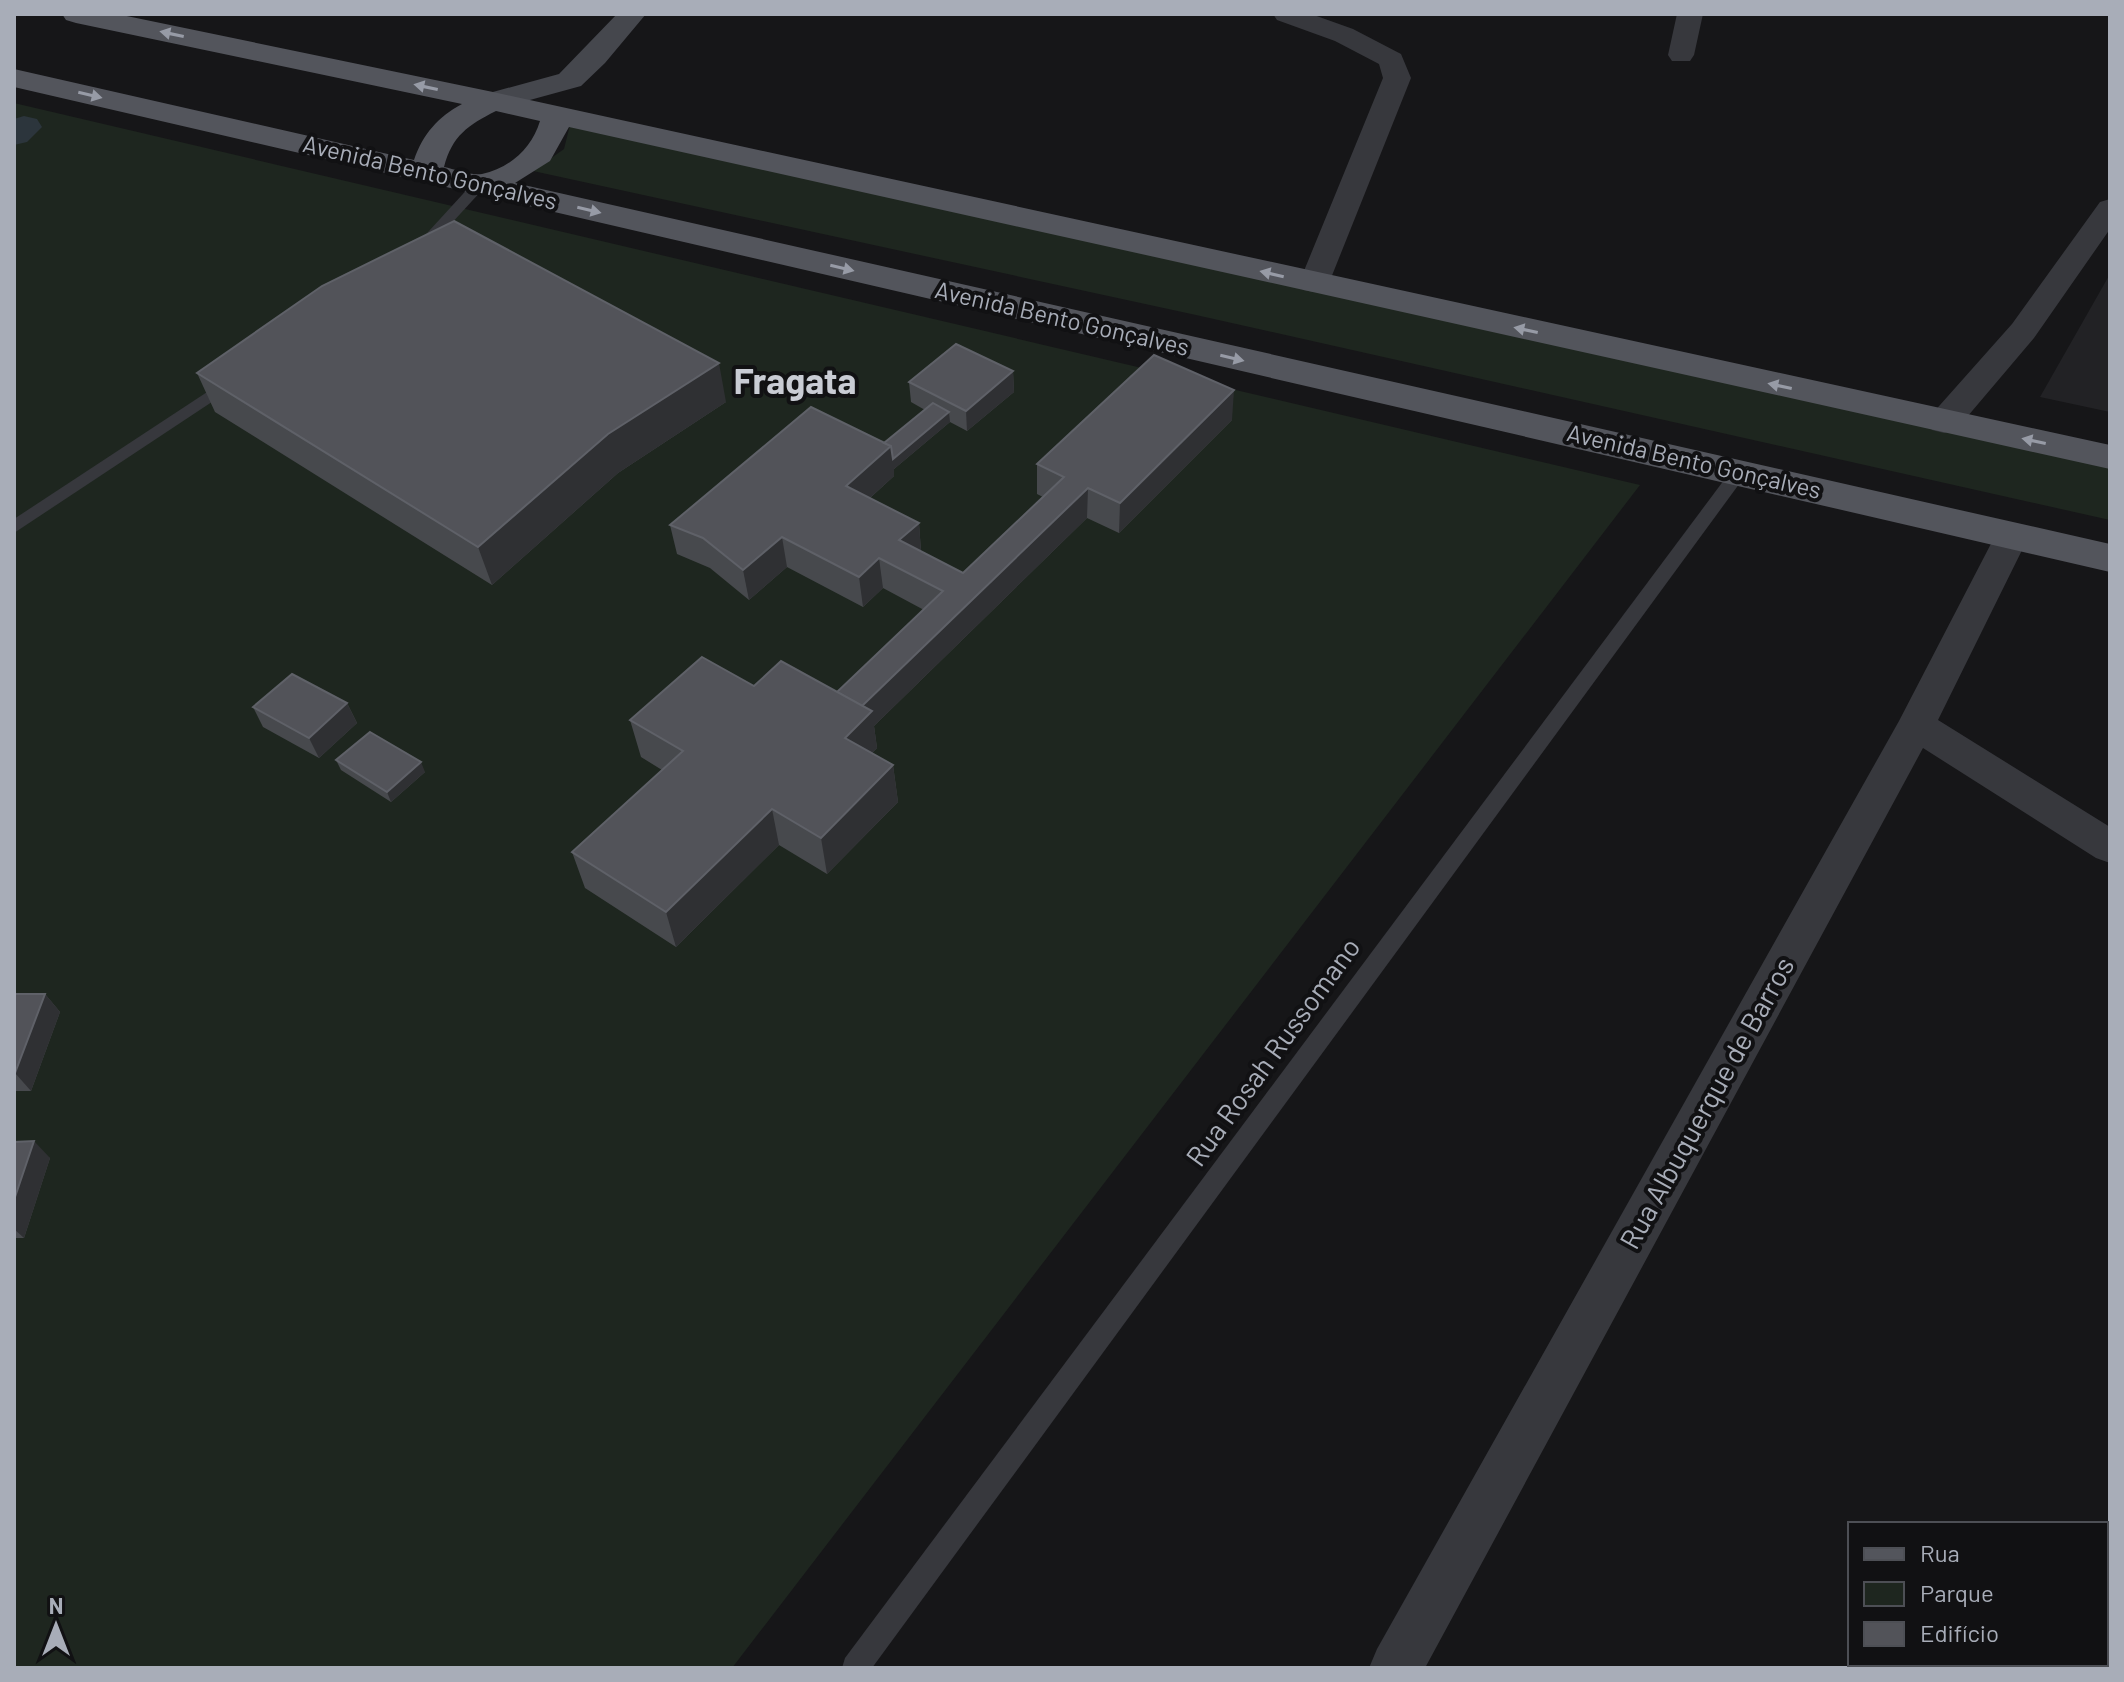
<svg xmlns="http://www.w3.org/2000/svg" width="2124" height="1682" font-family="Barlow,sans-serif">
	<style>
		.built { fill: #222225 }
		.green { fill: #1e261f }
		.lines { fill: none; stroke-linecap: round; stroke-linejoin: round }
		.canal { fill: #2c353c; fill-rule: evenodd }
		.lane { fill: #37383d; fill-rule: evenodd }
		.street { fill: #37383d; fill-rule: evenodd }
		.secondary { fill: #45474d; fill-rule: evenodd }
		.primary { fill: #53555c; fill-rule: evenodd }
		.wall { fill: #47494d }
		.shaded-wall { fill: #2f3033 }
		.building { fill: #525359; stroke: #5f6168; stroke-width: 2 }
		.oneway { fill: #979ba6 }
		.labels { text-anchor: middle; stroke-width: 8; stroke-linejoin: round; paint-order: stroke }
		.far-street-label { font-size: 24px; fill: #a8adb8; stroke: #111113 }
		.street-label { font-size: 28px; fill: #a8adb8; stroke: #111113 }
		.district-label { font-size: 36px; font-weight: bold; fill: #c9ccd4; stroke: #111113 }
	</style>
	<rect width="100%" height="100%" fill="#161618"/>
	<polygon class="built" points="2110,274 2110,412 2040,397"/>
	<g class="green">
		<polygon points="14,103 1640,485 732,1668 14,1668"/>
		<polygon points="571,121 2110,464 2110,520 1196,315 533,171 564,149"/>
	</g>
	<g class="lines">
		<polygon class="canal" points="24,116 37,119 42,127 27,142 14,145 14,119"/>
		<g class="lane">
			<polygon points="478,182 485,186 483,189 428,249 418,249 418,243 473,183"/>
			<polygon points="230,377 238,382 236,386 14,533 14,519"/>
			<polygon points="1739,466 1745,468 1747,472 1745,476 872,1668 842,1668 845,1658 1733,468"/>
		</g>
		<g class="street">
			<polygon points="1273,14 1311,14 1353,29 1401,54 1411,78 1329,283 1325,290 1314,292 1303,290 1299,283 1383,78 1379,64 1335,41 1277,20"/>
			<polygon points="1677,14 1703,14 1694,55 1690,61 1672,61 1668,55"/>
			<polygon points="2110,199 2110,229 2034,338 1956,430 1944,433 1932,430 1928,422 1932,414 2012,324 2100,202"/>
			<polygon points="2012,524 2024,527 2029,536 1938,720 2110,827 2110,863 2096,858 1923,748 1425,1668 1369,1668 1377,1649 1899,721 1995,536 2000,527"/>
		</g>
		<polygon class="secondary" points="617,14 646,14 605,63 581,86 493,110 482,107 478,101 482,95 559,74"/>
		<path class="primary" d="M62,14H117L493,92L2110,445V469L569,127L550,161L515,183L2110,544V572L14,87V69L414,160C423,134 438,117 462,104L76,23L66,20ZM496,111L540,121C532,148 510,168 482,174C471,176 455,169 444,167C452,136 468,125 496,111Z"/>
	</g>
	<g class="wall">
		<polygon points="1013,371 1014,392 967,431 950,422 894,469 894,476 870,498 919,523 921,551 963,573 1043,497 1037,494 1037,464 1232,420 1119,533 1087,518 874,726 877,748 872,753 893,765 898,802 827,874 779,845 676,947 585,888 572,852 662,770 641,757 630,720 754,686 837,692 924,610 883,588 863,607 787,567 749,600 710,568 677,554 670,525 884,443 925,410 911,402 909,382"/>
		<polygon points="197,373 726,402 618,473 492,585 215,412"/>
		<polygon points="347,703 357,723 319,758 263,727 253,707"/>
		<polygon points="336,760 425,772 391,802 341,770"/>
		<polygon points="14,994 45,994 60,1012 31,1091 14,1091"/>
		<polygon points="14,1142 50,1158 24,1238 14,1238"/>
	</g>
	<g class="shaded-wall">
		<polygon points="719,363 726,402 618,473 492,585 478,547 608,434"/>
		<polygon points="1013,371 1014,392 967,431 966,411"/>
		<polygon points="1234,390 1232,420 1119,533 1120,503"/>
		<polygon points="949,412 950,422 894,469 894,476 850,516 846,486 891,446"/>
		<polygon points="1088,488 1087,518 874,726 877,748 850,775 845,738 857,710"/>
		<polygon points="919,523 921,552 899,540"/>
		<polygon points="782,537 787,567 749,600 743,570"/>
		<polygon points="879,558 883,588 863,607 859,577"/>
		<polygon points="347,703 357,723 319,758 309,738"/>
		<polygon points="421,762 425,772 391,802 387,792"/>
		<polygon points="893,765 898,802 827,874 821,838"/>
		<polygon points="772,809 779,845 676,947 666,912"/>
		<polygon points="45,994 60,1012 31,1091 15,1073"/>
		<polygon points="34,1141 50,1158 24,1238 14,1229 14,1200"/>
	</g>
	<g class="building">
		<polygon points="454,221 719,363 608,434 478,547 197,373 322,286"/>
		<polygon points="956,344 1013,371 966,411 909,382"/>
		<polygon points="1154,355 1234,390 1120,503 1088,488 862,706 837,692 943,591 879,558 859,577 782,537 743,570 703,538 670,525 811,407 891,446 846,486 919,523 899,540 963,573 1064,477 1037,464"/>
		<polygon points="933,403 949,412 893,459 891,446 884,443"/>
		<polygon points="702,657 754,686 781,661 872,711 845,738 893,765 821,838 772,809 666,912 572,852 683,751 630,720"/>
		<polygon points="292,674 347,703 309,738 253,707"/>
		<polygon points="370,732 421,762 387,792 336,760"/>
		<polygon points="14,994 45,994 15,1073 14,1074"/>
		<polygon points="34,1141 14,1200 14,1142"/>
	</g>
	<defs><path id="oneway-solid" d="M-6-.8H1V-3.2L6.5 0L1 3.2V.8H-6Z" transform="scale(2)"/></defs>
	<g class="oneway">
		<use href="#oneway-solid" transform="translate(172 34) rotate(-168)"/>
		<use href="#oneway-solid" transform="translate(426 87) rotate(-168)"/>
		<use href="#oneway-solid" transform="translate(90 95) rotate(13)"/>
		<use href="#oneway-solid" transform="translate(589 210) rotate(13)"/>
		<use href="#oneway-solid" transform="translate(842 268) rotate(13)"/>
		<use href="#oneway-solid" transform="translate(1272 274) rotate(-167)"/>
		<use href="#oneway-solid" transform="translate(1526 330) rotate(-168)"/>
		<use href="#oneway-solid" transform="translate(1232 358) rotate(13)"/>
		<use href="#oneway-solid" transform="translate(1780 386) rotate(-168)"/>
		<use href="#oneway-solid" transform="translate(2034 441) rotate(-168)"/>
	</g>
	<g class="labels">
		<g class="far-street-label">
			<text transform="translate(430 173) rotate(13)" y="8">Avenida Bento Gonçalves</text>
			<text transform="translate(1062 319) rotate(13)" y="8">Avenida Bento Gonçalves</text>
			<text transform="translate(1694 462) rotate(13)" y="8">Avenida Bento Gonçalves</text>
		</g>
		<g class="street-label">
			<text transform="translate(1273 1052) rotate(-54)" y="10">Rua Rosah Russomano</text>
			<text transform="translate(1707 1103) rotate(-61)" y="10">Rua Albuquerque de Barros</text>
		</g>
		<g class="district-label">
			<text x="795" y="394">Fragata</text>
		</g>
	</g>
	<rect width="2124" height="1682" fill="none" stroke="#a8adb8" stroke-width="32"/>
	<rect x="1848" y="1522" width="260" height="144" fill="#111113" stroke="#4d4f55" stroke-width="2"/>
	<rect x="1864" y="1548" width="40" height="12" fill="#53555c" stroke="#4d4f55" stroke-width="2"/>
	<text x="1920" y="1562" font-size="24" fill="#a8adb8">Rua</text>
	<rect x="1864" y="1582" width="40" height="24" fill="#1e261f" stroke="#4d4f55" stroke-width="2"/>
	<text x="1920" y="1602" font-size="24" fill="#a8adb8">Parque</text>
	<rect x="1864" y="1622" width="40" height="24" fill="#525359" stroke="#4d4f55" stroke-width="2"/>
	<text x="1920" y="1642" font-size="24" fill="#a8adb8">Edifício</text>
	<g transform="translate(56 1626)" stroke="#111113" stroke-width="6" paint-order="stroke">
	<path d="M0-6L14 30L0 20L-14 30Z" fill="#a8adb8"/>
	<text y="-12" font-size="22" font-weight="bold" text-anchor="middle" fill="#a8adb8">N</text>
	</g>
</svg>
